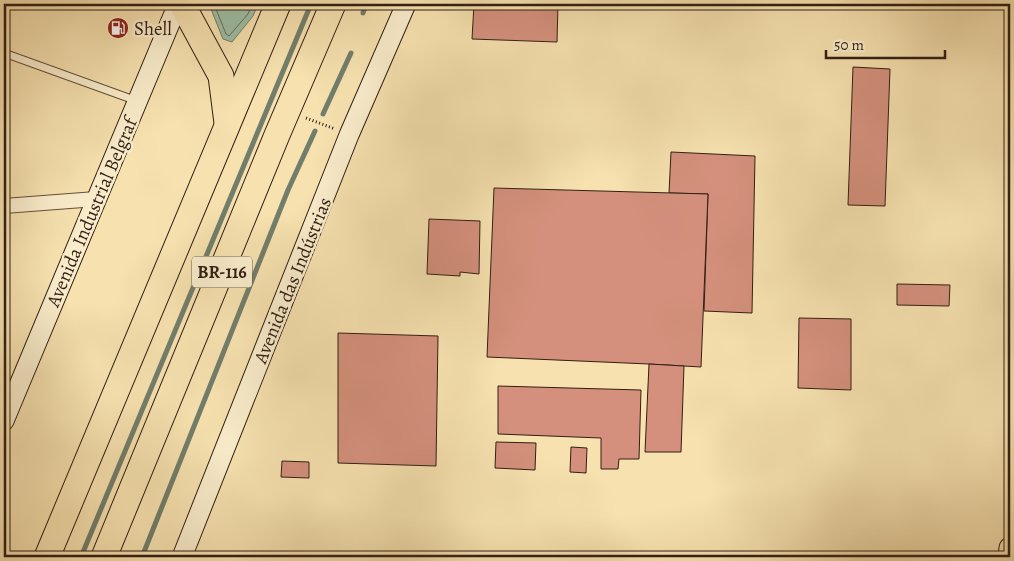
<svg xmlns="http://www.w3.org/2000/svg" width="1014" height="561" font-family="Alegreya,serif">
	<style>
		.water { fill: #9ebea5; stroke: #727e6b }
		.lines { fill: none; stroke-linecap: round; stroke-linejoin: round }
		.shore { stroke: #686e5c; stroke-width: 1 }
		.stream { stroke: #727e6b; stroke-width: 5 }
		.building { fill: #d4907c; stroke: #311f14 }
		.service-casing { stroke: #62503b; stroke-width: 9 }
		.minor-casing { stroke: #62503b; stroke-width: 16 }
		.secondary-casing { stroke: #311f14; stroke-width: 21 }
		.primary-casing { stroke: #311f14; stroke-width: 23 }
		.motorway-casing { stroke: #311f14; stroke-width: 27 }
		.path { stroke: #311f14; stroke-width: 3; stroke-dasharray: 1 2.5; stroke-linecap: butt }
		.service { stroke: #f9eccb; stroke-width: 7 }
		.minor { stroke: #f9eccb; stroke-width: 14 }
		.secondary { stroke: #f9eccb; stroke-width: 19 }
		.primary { stroke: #f6e1af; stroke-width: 21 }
		.motorway { stroke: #f6e1af; stroke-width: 25 }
		.labels { text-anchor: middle; stroke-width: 5; stroke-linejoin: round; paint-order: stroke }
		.shield { fill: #f9eccb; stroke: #6d5c4b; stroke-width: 1 }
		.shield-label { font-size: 18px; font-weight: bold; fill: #311f14 }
		.poi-label { font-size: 19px; fill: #311f14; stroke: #f9eccb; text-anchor: start }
		.street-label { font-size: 19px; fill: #311f14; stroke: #f9eccb }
	</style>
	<rect width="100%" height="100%" fill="#f6e1af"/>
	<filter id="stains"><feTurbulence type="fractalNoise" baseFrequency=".004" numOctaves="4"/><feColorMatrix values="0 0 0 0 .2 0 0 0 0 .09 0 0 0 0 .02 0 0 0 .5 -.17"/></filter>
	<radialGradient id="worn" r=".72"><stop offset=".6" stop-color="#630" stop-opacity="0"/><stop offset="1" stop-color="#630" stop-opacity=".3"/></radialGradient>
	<polygon class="water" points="209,4 258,4 253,16 232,42 223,39"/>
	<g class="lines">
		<polyline class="shore" points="214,4 226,34 229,36 248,14 252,4"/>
		<g class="stream">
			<polyline points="363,13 366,4"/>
			<polyline points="323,114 351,53"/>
			<polyline points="81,557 311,4"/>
			<polyline points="142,557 288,190 315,131"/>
		</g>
	</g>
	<g class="building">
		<polygon points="474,4 558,4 557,42 472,39"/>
		<polygon points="853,67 890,69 885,206 848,205"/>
		<polygon points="671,152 755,156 752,313 704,311 708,194 669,193"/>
		<polygon points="494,188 708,194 701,367 649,364 487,357"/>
		<polygon points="429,219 480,221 479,274 460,272 460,276 427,274"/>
		<polygon points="897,284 950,285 949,306 897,305"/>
		<polygon points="799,318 851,319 851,390 798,388"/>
		<polygon points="338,333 438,336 436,466 338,463"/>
		<polygon points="649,364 684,366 681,452 645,452"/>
		<polygon points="498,386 641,390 639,459 619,459 618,469 601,469 601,438 498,434"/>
		<polygon points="496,442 536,443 535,470 495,468"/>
		<polygon points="571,447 587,448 586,473 570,472"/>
		<polygon points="282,461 309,462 309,478 281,477"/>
	</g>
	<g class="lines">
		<g class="service-casing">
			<polyline id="service" points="4,53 137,101"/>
		</g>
		<g class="minor-casing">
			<polyline id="minor" points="4,206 96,199"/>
		</g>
		<g class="secondary-casing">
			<g id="secondary">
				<polyline points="4,421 178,4"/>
				<polyline points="182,557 349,135 406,4"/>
			</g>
		</g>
		<g class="primary-casing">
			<polyline id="primary" points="1009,557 1010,548"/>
		</g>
		<g class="motorway-casing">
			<g id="motorway">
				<polyline points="182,4 221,76 227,123"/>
				<polyline points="47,557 278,4"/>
				<polyline points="104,557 277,135 333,4"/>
			</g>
		</g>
		<polyline class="path" points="306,118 335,129"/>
		<use href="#service" class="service"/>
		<use href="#minor" class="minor"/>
		<use href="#secondary" class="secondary"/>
		<use href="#primary" class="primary"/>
		<use href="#motorway" class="motorway"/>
	</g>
	<defs>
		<g id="fuel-disc" transform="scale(1.125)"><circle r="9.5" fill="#8f2418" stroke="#f9eccb"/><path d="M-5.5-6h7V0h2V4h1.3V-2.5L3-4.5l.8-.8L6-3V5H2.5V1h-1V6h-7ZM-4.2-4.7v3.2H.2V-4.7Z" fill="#fff"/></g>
	</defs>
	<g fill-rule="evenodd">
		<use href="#fuel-disc" x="118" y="28"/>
	</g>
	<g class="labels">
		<rect class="shield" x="192" y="256.5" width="60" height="31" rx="4"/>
		<g class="shield-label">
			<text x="222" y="278">BR-116</text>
		</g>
		<g class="poi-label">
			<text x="134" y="35">Shell</text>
		</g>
		<g class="street-label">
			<text transform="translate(91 212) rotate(-67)" y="7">Avenida Industrial Belgraf</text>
			<text transform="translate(292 280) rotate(-68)" y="7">Avenida das Indústrias</text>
		</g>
	</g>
	<rect width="1014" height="561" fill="none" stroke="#f6e1af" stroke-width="20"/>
	<rect x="5" y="5" width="1004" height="551" fill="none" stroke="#311f14" stroke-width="2.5"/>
	<rect x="10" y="10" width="994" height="541" fill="none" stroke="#311f14"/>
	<path d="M826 50v8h119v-8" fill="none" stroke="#311f14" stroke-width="2.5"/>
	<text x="834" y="50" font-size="15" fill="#311f14" stroke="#f9eccb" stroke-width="4" paint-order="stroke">50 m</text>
	<rect width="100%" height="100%" filter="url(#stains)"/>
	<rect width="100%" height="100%" fill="url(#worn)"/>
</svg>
